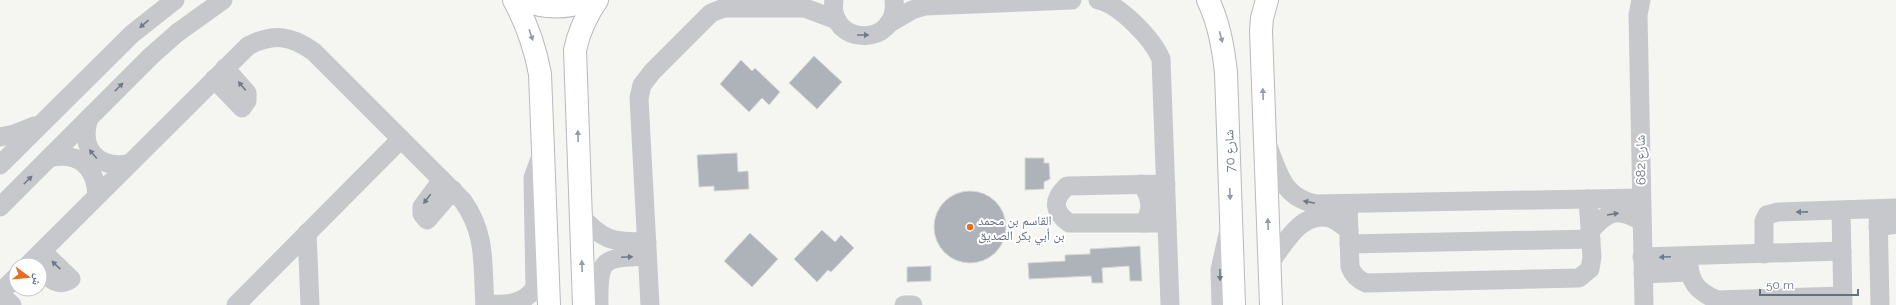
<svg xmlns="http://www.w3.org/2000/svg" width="1896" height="305" font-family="Raleway,'Noto Naskh Arabic',sans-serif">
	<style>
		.building { fill: #aeb3ba; stroke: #d7d7d5 }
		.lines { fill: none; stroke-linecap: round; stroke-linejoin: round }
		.major-casing { stroke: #b6b9be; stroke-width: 24 }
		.minor { stroke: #c6c8cc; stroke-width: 19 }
		.major { stroke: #fff; stroke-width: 22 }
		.oneway { fill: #6e7a8b }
		.oneway2 { fill: #929ca9 }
		.poi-dot { fill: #e66d22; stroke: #fff; stroke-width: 1.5 }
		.labels { text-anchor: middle; stroke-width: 4; stroke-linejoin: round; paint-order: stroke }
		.street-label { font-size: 13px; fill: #647184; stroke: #fff }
		.poi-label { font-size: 13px; fill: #647184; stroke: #fff; text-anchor: start }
	</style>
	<rect width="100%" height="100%" fill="#f5f6f2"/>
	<g class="building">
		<polygon points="814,56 842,82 817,109 789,83"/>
		<polygon points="741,60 752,71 755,68 780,92 769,105 762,98 749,112 720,84"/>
		<polygon points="737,153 738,172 748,171 749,189 714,191 714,186 699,187 697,155"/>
		<polygon points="1025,158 1044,158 1044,163 1049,163 1050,179 1044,182 1044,189 1025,190"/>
		<circle cx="970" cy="227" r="36"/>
		<polygon points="822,230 835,242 841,235 854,248 831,272 828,270 817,282 794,259"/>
		<polygon points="750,233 778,259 752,287 724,261"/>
		<polygon points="1140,246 1142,281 1130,281 1129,266 1102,268 1103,283 1092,283 1091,276 1029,279 1028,263 1065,261 1065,255 1090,254 1090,249"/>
		<polygon points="931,266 931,281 907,282 907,267"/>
	</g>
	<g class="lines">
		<g class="major-casing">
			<g id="major">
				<path d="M514,0C527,24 535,47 540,74L549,305"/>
				<path d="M524,0C545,9 568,8 589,0"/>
				<path d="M1208,0C1219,23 1223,47 1226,72L1234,305"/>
				<polyline points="1267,0 1262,18 1261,31 1271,305"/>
				<path d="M584,305L575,50C579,31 586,16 597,0"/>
			</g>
		</g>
		<g class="minor">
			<path d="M834,0C827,47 900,48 894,0"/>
			<path d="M1098,0C1119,4 1153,39 1161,59L1170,305"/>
			<polyline points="1641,0 1638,15 1644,305"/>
			<polyline points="888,24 912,10 925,6 1072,0"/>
			<polyline points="214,79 242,108 247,101 247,93 225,68"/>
			<path d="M89,118C79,148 97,169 128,164"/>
			<polyline points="0,137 14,134 34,126"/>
			<path d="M1267,144C1279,173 1282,197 1316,204L1641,198"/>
			<path d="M49,158C78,151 96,166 97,196"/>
			<polyline points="0,165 132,34 175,0"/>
			<polyline points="442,180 422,207 422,214 427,220 453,190"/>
			<path d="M1141,184C1151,196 1153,210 1144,223"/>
			<path d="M1166,184L1067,186C1052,200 1053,211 1069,223H1167"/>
			<path d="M1348,204L1350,267C1353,275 1358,280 1366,283L1579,278L1590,269L1592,257L1588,199"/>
			<polyline points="0,207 151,56 177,33 223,0"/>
			<polyline points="1878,210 1880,305"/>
			<polyline points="1841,211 1843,305"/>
			<path d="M580,215C603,241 612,242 647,242"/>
			<polyline points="1878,227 1896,224"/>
			<path d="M1590,231C1608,211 1617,207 1641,221"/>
			<polyline points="307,233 310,305"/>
			<polyline points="1349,244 1591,239"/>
			<polyline points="1764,254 1764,221 1767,215 1778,212 1896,208"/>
			<path d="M1688,256C1689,280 1694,290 1717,300L1843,296"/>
			<polyline points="1642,257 1842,251"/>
			<path d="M1269,264C1284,245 1301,210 1330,218C1337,220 1343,226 1349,230"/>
			<path d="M28,265L248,46C273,33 291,35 314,52L463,201C487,235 482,265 485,305"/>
			<path d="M40,269C50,279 58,288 71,279L42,251"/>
			<polyline points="1643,274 1689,272"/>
			<polyline points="0,293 16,277"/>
			<polyline points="0,294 12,305"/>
			<path d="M485,304C506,305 523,305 535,288L533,178L542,153"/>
			<polyline points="236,305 401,139"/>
			<path d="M599,305C598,258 602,258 647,256"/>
			<polyline points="650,305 639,98 642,85 652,72 711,13 724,8 805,8 837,20"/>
			<polyline points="904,305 913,305"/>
			<polyline points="1221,305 1220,270 1228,234"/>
		</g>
		<use href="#major" class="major"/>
	</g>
	<defs><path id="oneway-solid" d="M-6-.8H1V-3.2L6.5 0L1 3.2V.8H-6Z"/></defs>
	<g class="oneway">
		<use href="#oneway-solid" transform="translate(144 24) rotate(140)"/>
		<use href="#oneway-solid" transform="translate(863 35)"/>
		<use href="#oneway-solid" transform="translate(242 86) rotate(-130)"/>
		<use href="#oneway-solid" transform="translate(119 87) rotate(-45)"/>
		<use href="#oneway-solid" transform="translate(93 154) rotate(-130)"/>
		<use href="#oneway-solid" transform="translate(28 180) rotate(-45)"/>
		<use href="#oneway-solid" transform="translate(427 199) rotate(127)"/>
		<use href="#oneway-solid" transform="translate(1309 202) rotate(-168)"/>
		<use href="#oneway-solid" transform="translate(1802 212) rotate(179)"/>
		<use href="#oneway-solid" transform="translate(1613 214) rotate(-9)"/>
		<use href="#oneway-solid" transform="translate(627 257) rotate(-2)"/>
		<use href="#oneway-solid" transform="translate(1665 257) rotate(178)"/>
		<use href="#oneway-solid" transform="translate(56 265) rotate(-137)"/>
		<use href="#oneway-solid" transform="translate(1220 275) rotate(89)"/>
	</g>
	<g class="oneway2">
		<use href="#oneway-solid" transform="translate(531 35) rotate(71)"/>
		<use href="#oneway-solid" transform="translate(1221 37) rotate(75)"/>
		<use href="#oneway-solid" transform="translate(1263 94) rotate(-92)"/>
		<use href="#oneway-solid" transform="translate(578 136) rotate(-92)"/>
		<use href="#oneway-solid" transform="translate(1230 194) rotate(88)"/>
		<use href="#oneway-solid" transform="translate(1268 224) rotate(-92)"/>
		<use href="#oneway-solid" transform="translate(582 266) rotate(-92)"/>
	</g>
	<circle class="poi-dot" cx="970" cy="227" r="4"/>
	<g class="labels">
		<g class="street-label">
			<text transform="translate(1229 151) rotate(-92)" y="5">شارع 70</text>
			<text transform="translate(1640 160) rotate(-91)" y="5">شارع 682</text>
		</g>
		<g class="poi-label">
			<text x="978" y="225">القاسم بن محمد<tspan x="978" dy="15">بن أبي بكر الصديق</tspan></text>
		</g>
	</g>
	<g transform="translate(28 277) rotate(106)"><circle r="19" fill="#ffffff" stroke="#c1c6ce"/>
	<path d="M0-3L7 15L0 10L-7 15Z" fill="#e66d22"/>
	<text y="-6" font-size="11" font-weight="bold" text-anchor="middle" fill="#647184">ش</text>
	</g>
	<path d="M1760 289v6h98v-6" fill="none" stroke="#647184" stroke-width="2"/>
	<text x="1766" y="289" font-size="12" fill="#647184" stroke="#ffffff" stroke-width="3" paint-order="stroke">50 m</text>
</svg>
